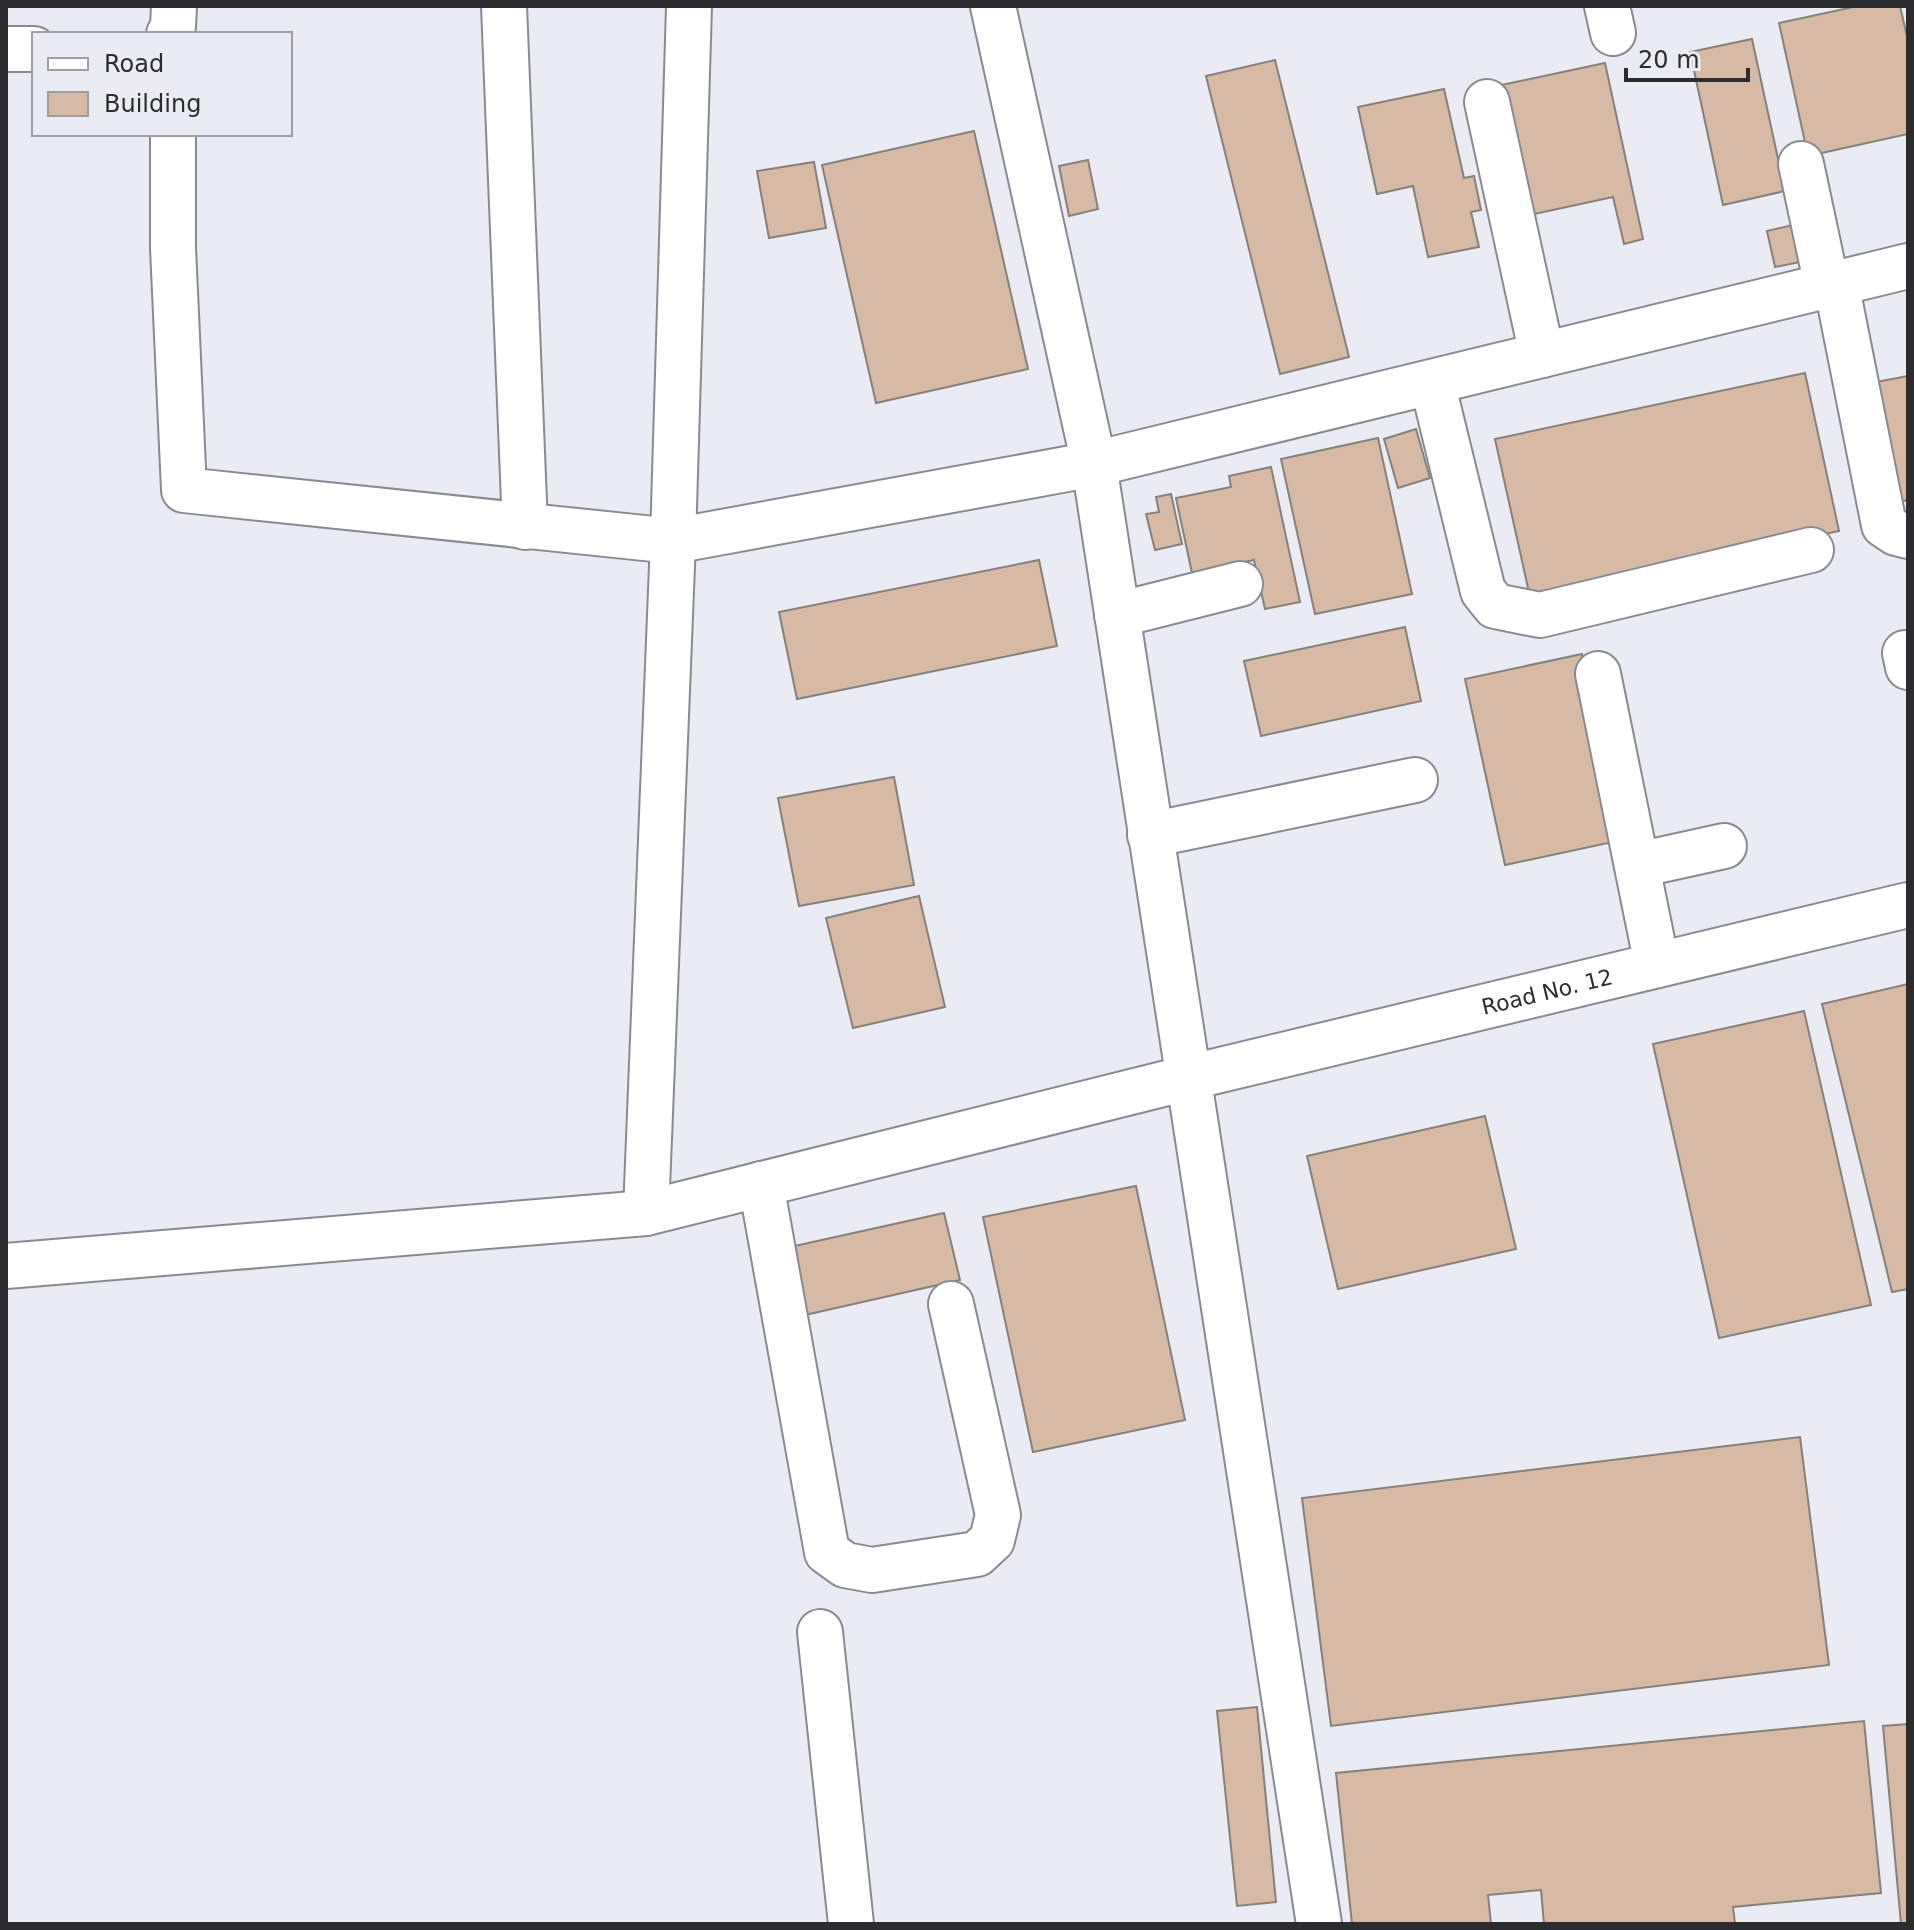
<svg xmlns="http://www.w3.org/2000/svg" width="1914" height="1930" font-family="'DejaVu Sans',sans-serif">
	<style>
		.building { fill: #d6baa6; stroke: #87817c; stroke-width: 2 }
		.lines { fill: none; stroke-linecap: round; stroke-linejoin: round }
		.minor-casing { stroke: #8a8b92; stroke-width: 48 }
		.minor { stroke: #fff; stroke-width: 44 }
		.labels { text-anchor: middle; stroke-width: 6; stroke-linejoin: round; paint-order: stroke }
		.street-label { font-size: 22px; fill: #2c2c2f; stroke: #eaebf3 }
	</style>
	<rect width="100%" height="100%" fill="#eaebf3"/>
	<g class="building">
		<polygon points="1858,6 1900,6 1908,41 1908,134 1808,156 1779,23"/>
		<polygon points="1752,39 1785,191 1723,205 1690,52"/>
		<polygon points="1275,60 1349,357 1280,374 1206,76"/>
		<polygon points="1605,63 1643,239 1624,244 1613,197 1521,217 1492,87"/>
		<polygon points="1444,89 1464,178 1474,176 1481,210 1471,212 1479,247 1428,257 1413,186 1377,194 1358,107"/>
		<polygon points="974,131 1028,369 876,403 822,165"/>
		<polygon points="1088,160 1098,209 1069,216 1059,166"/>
		<polygon points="814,162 826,228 769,238 757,171"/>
		<polygon points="1797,224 1805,261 1775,267 1767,231"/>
		<polygon points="1805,373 1839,531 1530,597 1495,439"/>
		<polygon points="1908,376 1908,500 1897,503 1871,383"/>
		<polygon points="1416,429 1430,478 1398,488 1384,439"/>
		<polygon points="1378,438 1412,594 1315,614 1281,459"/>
		<polygon points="1271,467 1300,602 1265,609 1254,560 1192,573 1176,498 1231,487 1229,476"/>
		<polygon points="1171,494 1182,544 1155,550 1146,514 1159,512 1156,497"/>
		<polygon points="1039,560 1057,646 797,699 779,612"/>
		<polygon points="1405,627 1421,701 1261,736 1244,661"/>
		<polygon points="1582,654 1622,840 1505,865 1465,679"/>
		<polygon points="894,777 914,885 799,906 778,798"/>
		<polygon points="919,896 945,1007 853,1028 826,918"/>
		<polygon points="1908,984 1908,1289 1892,1292 1822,1004"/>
		<polygon points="1804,1011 1871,1305 1719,1338 1653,1044"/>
		<polygon points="1485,1116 1516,1249 1338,1289 1307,1156"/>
		<polygon points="1136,1186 1185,1420 1033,1452 983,1217"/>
		<polygon points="944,1213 960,1280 805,1315 790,1247"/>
		<polygon points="1800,1437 1829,1665 1331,1726 1302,1498"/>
		<polygon points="1257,1707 1276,1902 1237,1906 1217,1711"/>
		<polygon points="1864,1721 1881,1893 1733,1907 1735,1924 1544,1924 1541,1890 1488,1895 1491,1924 1352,1924 1336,1773"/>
		<polygon points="1908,1724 1908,1924 1901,1924 1883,1726"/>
	</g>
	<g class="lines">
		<g class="minor-casing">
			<g id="minor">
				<polyline points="504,6 525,527"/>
				<polyline points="993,6 1094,464 1319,1924"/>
				<polyline points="1607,6 1613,33"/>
				<polyline points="169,34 173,27 174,6"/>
				<polyline points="6,49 34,49"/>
				<polyline points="1487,102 1542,355"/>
				<polyline points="173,134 173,248 184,490 673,541 1094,464 1908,266"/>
				<polyline points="1801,164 1827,286"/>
				<polyline points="1836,283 1884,525 1896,533 1908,536"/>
				<polyline points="1432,382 1483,591 1495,606 1540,615 1811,550"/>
				<polyline points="1117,615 1240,584"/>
				<polyline points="1905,653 1908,667"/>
				<polyline points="1598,674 1657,965"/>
				<polyline points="1150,835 1415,780"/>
				<polyline points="1638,865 1724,846"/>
				<polyline points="761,1184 827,1552 845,1565 872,1570 977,1554 992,1540 998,1515 951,1304"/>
				<polyline points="646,1213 673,541 689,6"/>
				<path id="s1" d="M6,1266L646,1213L1187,1078L1908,905"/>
				<polyline points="820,1632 851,1924"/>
			</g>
		</g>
		<use href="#minor" class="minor"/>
	</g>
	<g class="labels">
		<g class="street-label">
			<text dy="8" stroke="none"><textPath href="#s1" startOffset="1570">Road No. 12</textPath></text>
		</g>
	</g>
	<rect width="1914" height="1930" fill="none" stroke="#2c2c2f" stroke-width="16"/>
	<rect x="32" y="32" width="260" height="104" fill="#eaebf3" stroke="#9e9fa5" stroke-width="2"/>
	<rect x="48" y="58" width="40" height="12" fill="#ffffff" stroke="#9e9fa5" stroke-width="2"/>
	<text x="104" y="72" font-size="24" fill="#2c2c2f">Road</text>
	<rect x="48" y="92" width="40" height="24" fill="#d6baa6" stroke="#9e9fa5" stroke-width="2"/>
	<text x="104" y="112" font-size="24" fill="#2c2c2f">Building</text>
	<path d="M1626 68v12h122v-12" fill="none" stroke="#2c2c2f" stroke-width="4"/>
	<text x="1638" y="68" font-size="24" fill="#2c2c2f" stroke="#eaebf3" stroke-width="6" paint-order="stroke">20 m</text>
</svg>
